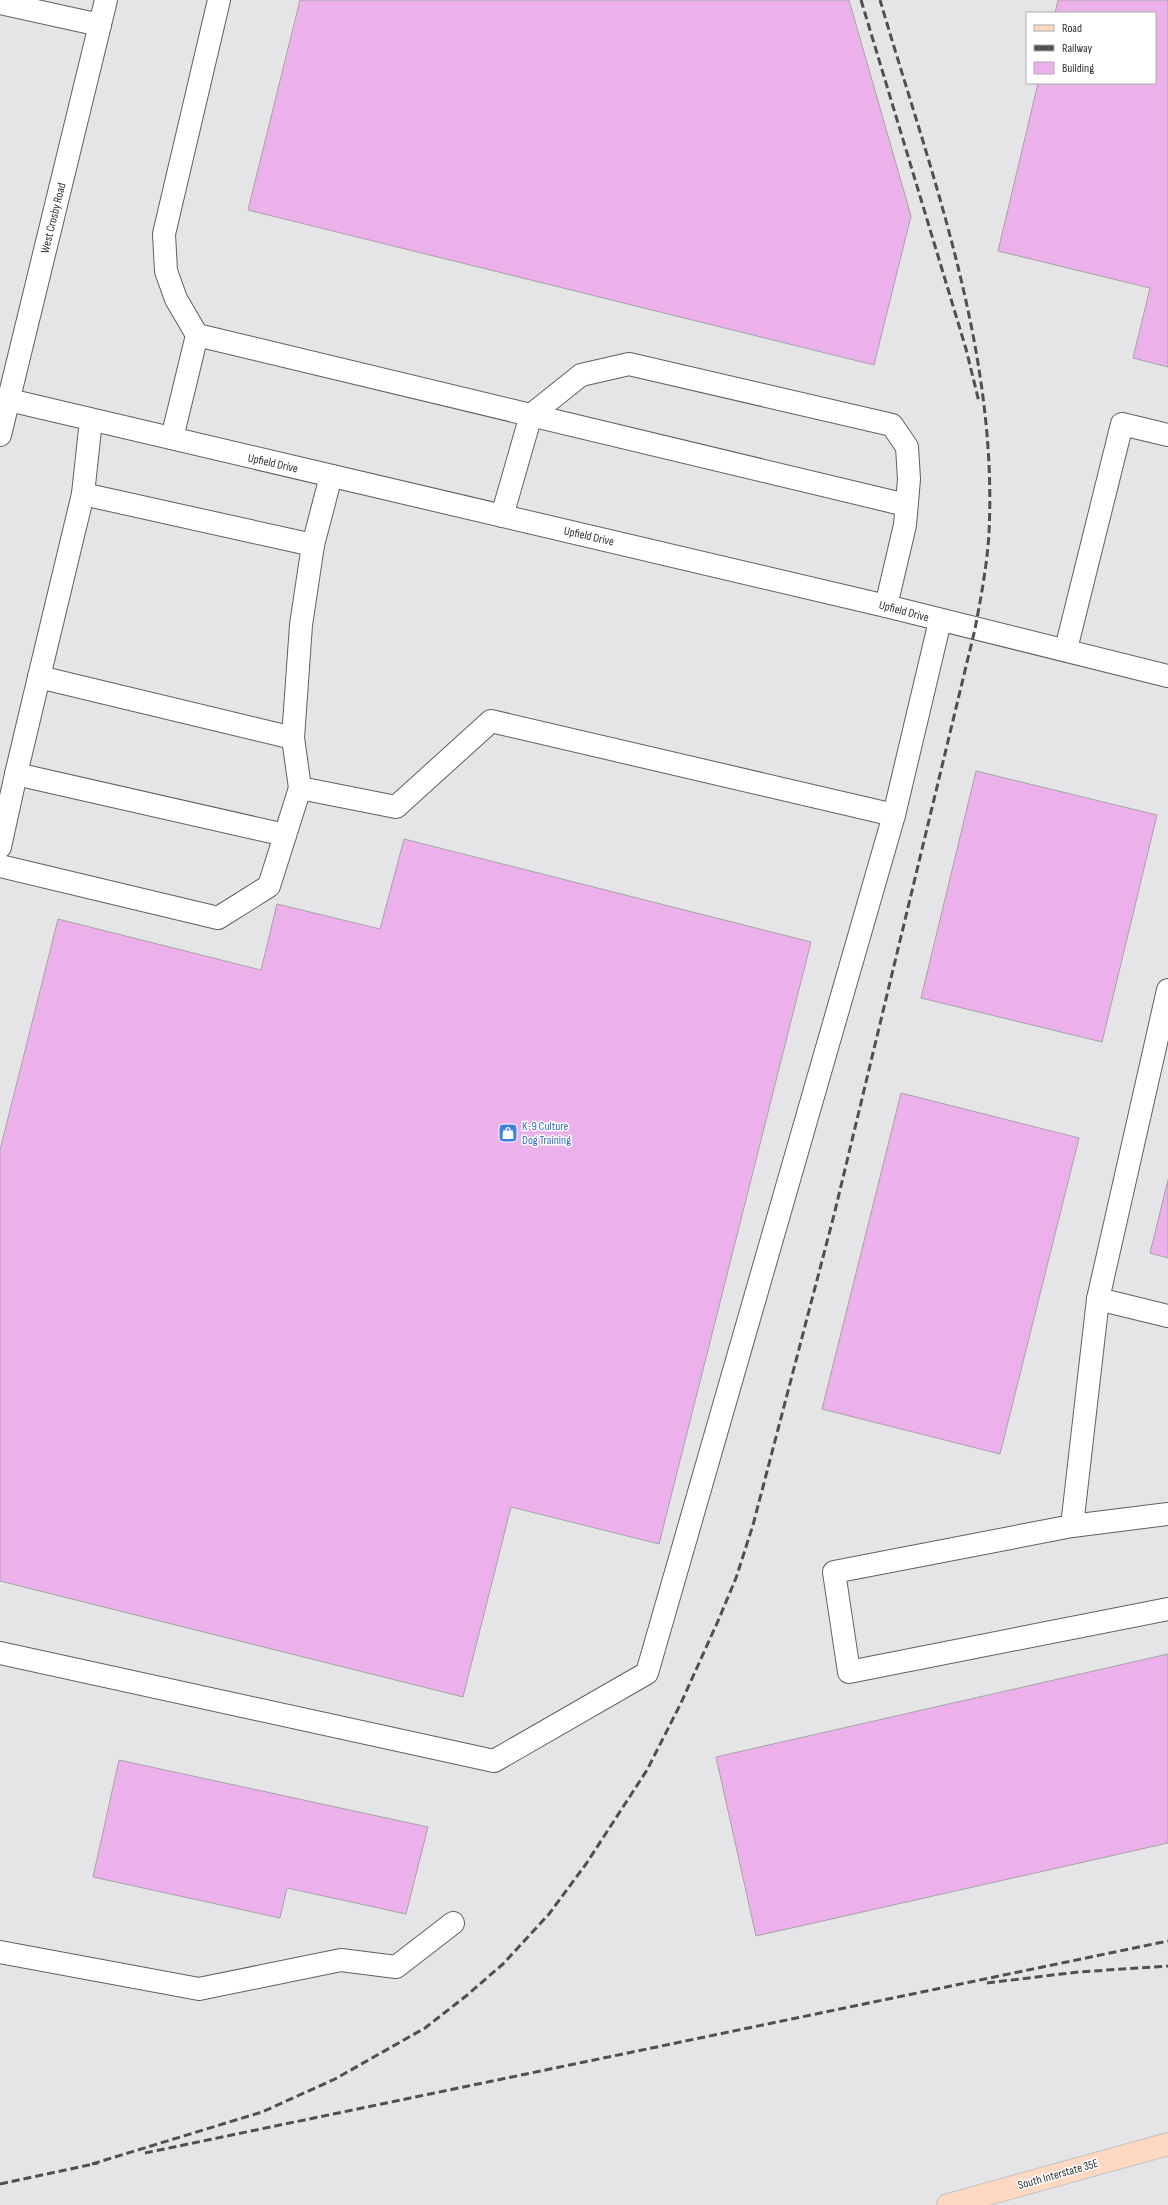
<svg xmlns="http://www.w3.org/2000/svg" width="1168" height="2205" font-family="'Sofia Sans Condensed',sans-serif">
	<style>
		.building { fill: #ecb1eb; stroke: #a5a3a5 }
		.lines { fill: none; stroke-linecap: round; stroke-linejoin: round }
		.minor-casing { stroke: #606062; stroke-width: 24 }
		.major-casing { stroke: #c1c1c1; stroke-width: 24 }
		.minor { stroke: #fff; stroke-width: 22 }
		.major { stroke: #fed8c1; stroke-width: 22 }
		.rail { stroke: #505052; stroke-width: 3; stroke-dasharray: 8 4; stroke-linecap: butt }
		.labels { text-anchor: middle; stroke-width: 3; stroke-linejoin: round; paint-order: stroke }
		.street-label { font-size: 12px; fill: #303031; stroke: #fff }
		.shop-label { font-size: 12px; fill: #366cbe; stroke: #fff; text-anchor: start }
	</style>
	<rect width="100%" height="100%" fill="#e5e5e8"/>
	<g class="building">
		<polygon points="300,0 849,0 911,216 874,365 248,210"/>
		<polygon points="1058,0 1168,0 1168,367 1133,358 1150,288 998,251 1038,83 1155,83 1155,13 1055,13"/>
		<polygon points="976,771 1157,815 1102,1042 921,998"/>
		<polygon points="404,839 811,942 659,1544 511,1507 463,1697 0,1581 0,1150 58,919 261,970 277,904 380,929"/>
		<polygon points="901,1093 1079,1138 1000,1454 822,1409"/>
		<polygon points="1168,1180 1168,1258 1150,1253"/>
		<polygon points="1168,1654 1168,1843 756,1936 716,1757"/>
		<polygon points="119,1760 428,1827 406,1914 287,1888 280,1918 93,1877"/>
	</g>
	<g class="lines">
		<g class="minor-casing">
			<g id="minor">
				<polyline points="0,3 100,25"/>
				<polyline points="197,335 906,505"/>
				<polyline points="9,400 886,606 1168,676"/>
				<polyline points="91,420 83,494 313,545"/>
				<polyline points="0,435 106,0"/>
				<polyline points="172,438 197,335 176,299 166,271 164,234 219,0"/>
				<polyline points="502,516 531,415 581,375 629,364 892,425 907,447 909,479 905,525 886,606"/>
				<polyline points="1066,649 1122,424 1168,435"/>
				<polyline points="39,677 83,494"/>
				<polyline points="300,788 293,738 301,625 313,545 331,476"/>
				<polyline points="894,815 940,621"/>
				<polyline points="285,835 16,774 39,677 293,738"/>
				<polyline points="0,847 16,774"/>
				<polyline points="0,866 218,918 269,886 300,788 396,807 491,721 894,815 647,1673 494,1761 0,1653"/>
				<polyline points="1168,990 1098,1299 1072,1526 834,1572 849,1672 1168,1609"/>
				<polyline points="1098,1299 1168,1316"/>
				<polyline points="1072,1526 1168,1514"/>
				<polyline points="0,1952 199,1989 341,1960 396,1967 453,1923"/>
			</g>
		</g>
		<g class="major-casing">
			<polyline id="major" points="948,2205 1168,2144"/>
		</g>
		<use href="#minor" class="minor"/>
		<use href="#major" class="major"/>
		<g class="rail">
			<polyline points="861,0 966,349 979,402"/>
			<polyline points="987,1983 1078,1972 1168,1966"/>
			<polyline points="145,2153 1168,1941"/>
			<path d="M92,2164L262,2112L335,2079L425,2028L466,1996L503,1964L549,1914L586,1864L647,1770L681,1703L718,1621L736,1578L753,1525L834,1215L975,629C981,597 987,566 989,533C998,349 931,174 880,0"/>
			<polyline points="0,2184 98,2163"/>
		</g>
	</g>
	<defs>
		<g id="shop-square" transform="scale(1)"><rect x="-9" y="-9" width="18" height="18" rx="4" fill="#3f7fe0" stroke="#fff"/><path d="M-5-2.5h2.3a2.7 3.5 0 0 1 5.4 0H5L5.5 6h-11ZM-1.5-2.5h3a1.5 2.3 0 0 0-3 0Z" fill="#fff"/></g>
	</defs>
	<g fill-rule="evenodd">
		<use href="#shop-square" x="508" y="1133"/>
	</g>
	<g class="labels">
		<g class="street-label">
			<text transform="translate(53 218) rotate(-76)" y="4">West Crosby Road</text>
			<text transform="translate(273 463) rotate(13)" y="4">Upfield Drive</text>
			<text transform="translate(589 536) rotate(13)" y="4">Upfield Drive</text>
			<text transform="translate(904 611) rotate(15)" y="4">Upfield Drive</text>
			<text transform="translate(1058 2174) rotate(-16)" y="4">South Interstate 35E</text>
		</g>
		<g class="shop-label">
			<text x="522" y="1130">K-9 Culture<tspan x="522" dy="14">Dog Training</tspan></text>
		</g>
	</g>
	<rect x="1026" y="12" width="130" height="72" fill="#ffffff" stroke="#acacad"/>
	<rect x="1034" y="25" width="20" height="6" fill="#fed8c1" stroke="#acacad"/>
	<text x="1062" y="32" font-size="12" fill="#303031">Road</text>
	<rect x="1034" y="45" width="20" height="6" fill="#505052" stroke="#acacad"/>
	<text x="1062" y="52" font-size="12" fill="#303031">Railway</text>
	<rect x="1034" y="62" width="20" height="12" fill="#ecb1eb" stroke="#acacad"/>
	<text x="1062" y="72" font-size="12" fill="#303031">Building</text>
</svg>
